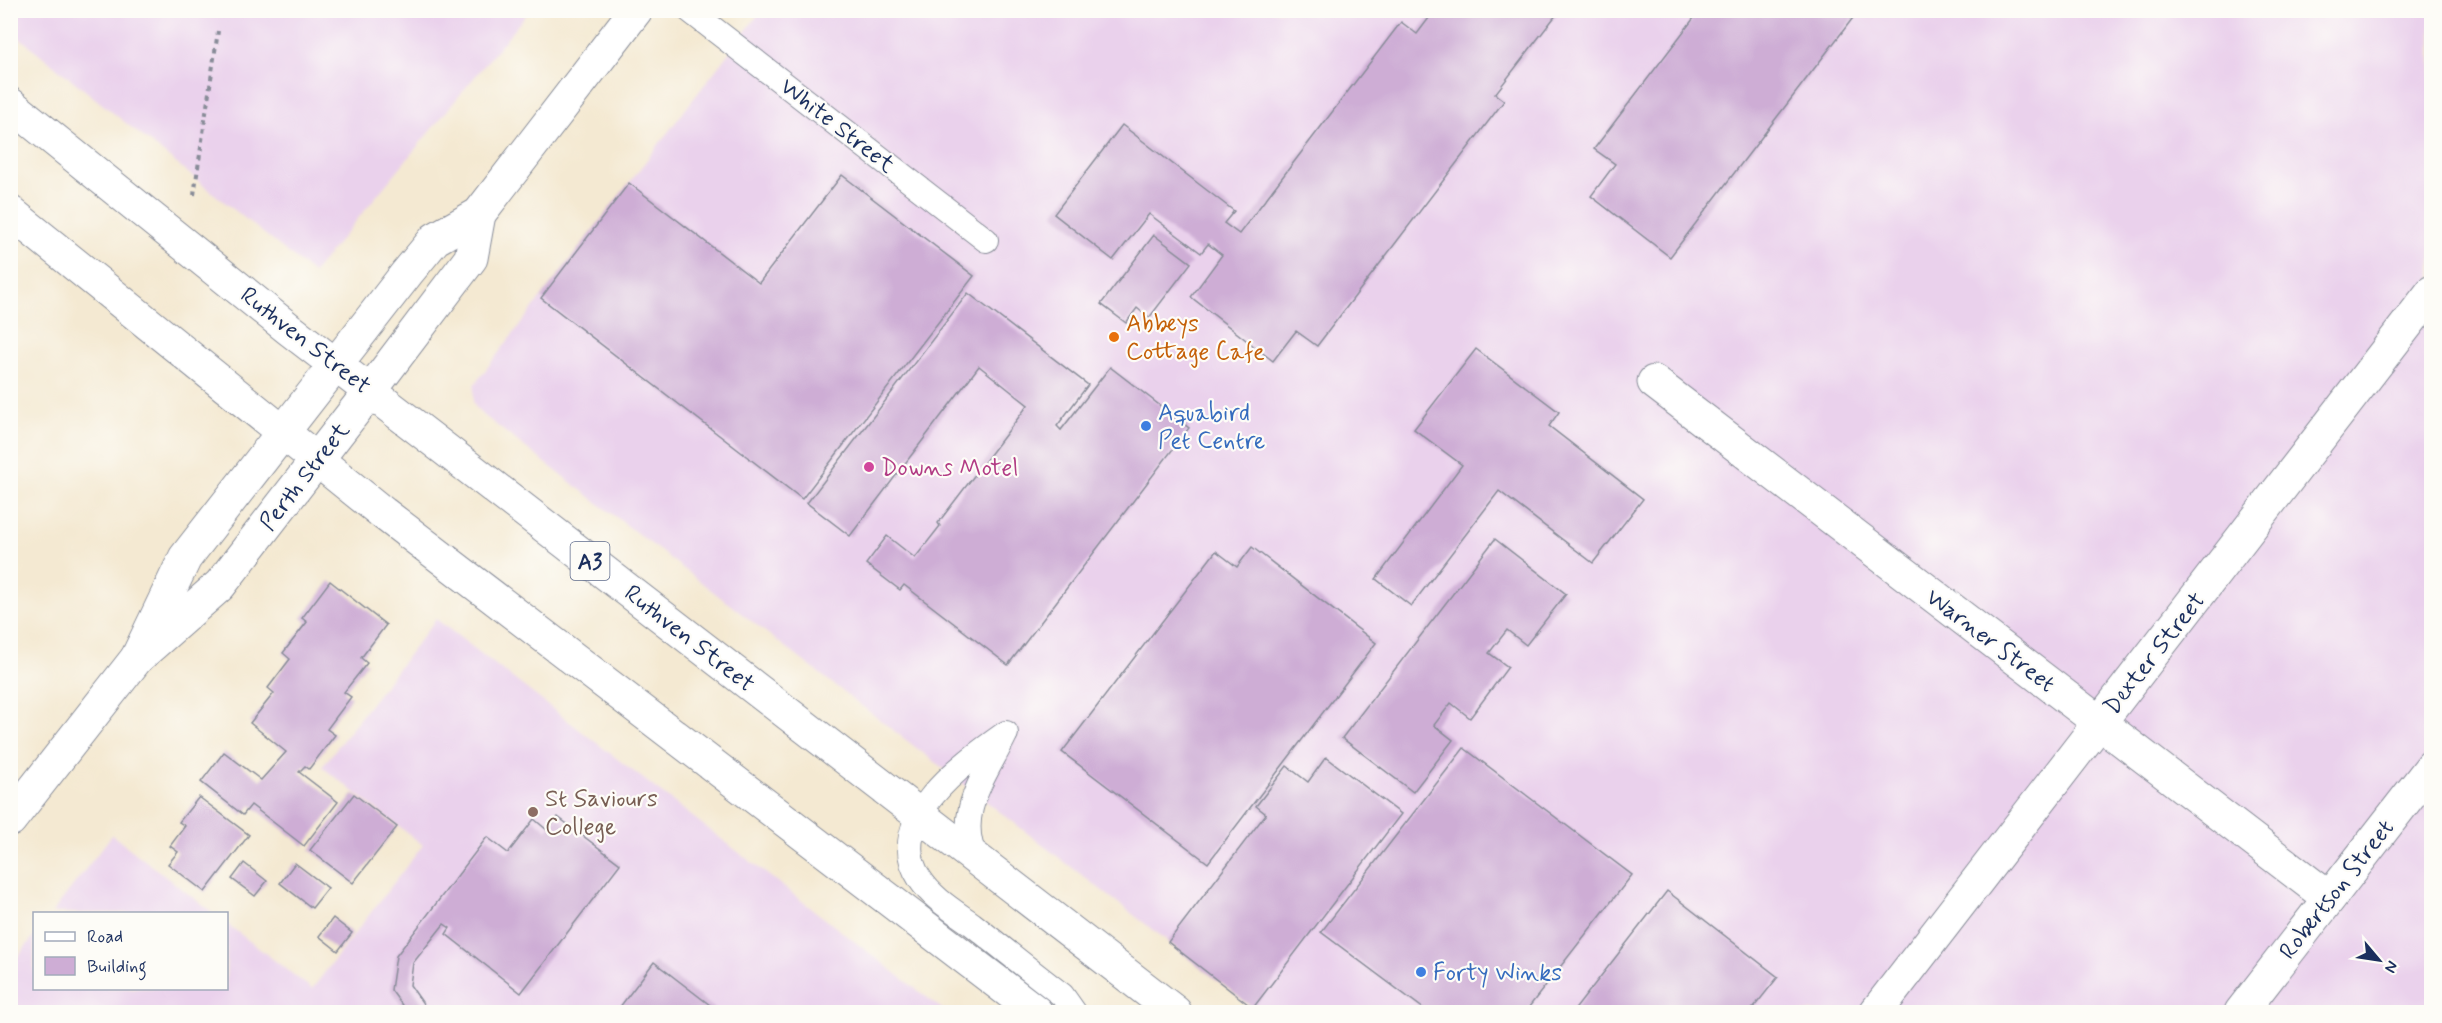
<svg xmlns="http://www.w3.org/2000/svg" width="2442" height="1023" font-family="Mynerve,sans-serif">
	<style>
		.built { fill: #ead1ec }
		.building { fill: #ceadd5 }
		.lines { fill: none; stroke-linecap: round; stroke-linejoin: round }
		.service-casing { stroke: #888c98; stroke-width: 26 }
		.minor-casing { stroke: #888c98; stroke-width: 35 }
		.trunk-casing { stroke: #888c98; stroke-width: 35 }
		.path { stroke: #888c98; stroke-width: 4; stroke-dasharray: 4.5 4.5; stroke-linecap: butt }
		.service { stroke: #fff; stroke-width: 24 }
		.minor { stroke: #fff; stroke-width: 33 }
		.trunk { stroke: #fff; stroke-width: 33 }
		.food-dot { fill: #e8710a; stroke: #fdfcf7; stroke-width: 2 }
		.shop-dot { fill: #3f7fe0; stroke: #fdfcf7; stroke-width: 2 }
		.hotel-dot { fill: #d1479c; stroke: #fdfcf7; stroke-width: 2 }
		.education-dot { fill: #8d6e63; stroke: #fdfcf7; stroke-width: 2 }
		.labels { text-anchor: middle; stroke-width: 4.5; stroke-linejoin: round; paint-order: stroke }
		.shield { fill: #fdfcf7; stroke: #5f6c8c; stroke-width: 1.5 }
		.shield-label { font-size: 22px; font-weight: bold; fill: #1b2f5e }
		.street-label { font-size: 24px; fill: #1b2f5e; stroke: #fdfcf7 }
		.food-label { font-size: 24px; fill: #c56008; stroke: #fdfcf7; text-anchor: start }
		.shop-label { font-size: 24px; fill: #366cbe; stroke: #fdfcf7; text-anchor: start }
		.hotel-label { font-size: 24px; fill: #b23c85; stroke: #fdfcf7; text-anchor: start }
		.education-label { font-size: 24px; fill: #785e54; stroke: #fdfcf7; text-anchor: start }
	</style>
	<rect width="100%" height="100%" fill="#fdfcf7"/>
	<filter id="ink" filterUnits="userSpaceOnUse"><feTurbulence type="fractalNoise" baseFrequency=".0167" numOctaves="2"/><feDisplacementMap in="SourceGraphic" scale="12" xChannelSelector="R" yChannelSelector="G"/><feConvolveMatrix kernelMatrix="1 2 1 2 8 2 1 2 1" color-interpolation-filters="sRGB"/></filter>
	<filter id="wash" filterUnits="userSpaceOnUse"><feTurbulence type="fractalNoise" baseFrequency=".008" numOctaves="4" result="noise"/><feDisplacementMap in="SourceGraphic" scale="24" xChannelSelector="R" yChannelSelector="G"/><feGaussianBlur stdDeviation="1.35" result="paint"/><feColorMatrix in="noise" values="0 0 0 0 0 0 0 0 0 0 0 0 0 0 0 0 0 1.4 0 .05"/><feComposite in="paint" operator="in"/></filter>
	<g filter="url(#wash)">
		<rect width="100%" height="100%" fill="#f4e9d2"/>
		<g class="built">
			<polygon points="10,11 11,10 529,11 313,273 11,31"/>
			<polygon points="761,11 2431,11 2431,1012 1260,1012 478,411 473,403 474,385"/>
			<polygon points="436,619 624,764 946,1012 11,1012 10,967 34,936 34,988 226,988 227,924 312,989 423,845 322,767"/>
			<polygon points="112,835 213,913 52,913"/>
		</g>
		<g id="blocks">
			<g class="building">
				<polygon points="1435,10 1560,10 1495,94 1504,101 1317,346 1296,331 1273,361 1191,297 1222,255 1208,244 1201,253 1149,214 1113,260 1054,214 1122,125 1234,211 1224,223 1239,234 1401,22 1417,34"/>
				<polygon points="1700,10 1859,10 1670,257 1591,196 1615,164 1594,149"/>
				<polygon points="842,175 974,276 802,499 541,298 629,183 759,283"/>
				<polygon points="1154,235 1191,263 1149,318 1137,308 1126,323 1101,304"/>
				<polygon points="968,293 1088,385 1057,426 1061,430 1110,367 1189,428 1008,665 904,585 900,590 866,564 887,536 915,558 940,526 938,523 1028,405 979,366 850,536 807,503"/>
				<polygon points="1476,349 1559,412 1549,426 1643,499 1593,563 1499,491 1411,606 1376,579 1462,465 1414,429"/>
				<polygon points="1495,539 1566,594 1526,645 1507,630 1489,653 1508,667 1470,718 1451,703 1434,725 1453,740 1413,792 1342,738"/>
				<polygon points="1252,547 1376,643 1208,863 1062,752 1216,551 1237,567"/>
				<polygon points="330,581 386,625 361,658 367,663 344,692 351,697 327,729 335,735 309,769 305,766 299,772 338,802 304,846 251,805 243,815 201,782 224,752 261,780 286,752 250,723 274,693 268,688 290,659 283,653 307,622 302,618"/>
				<polygon points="1464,748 1632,875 1525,1012 1428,1012 1321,932"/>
				<polygon points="1326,757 1401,814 1253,1008 1168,942 1266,814 1256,806 1287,766 1308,782"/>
				<polygon points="354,794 397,827 353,883 310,850"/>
				<polygon points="199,797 249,835 205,892 168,864 178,852 170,846 185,826 179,822"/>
				<polygon points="558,817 620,864 521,993 446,934 450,928 444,924 413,963 410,985 429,1012 407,1012 391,990 396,956 487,837 508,853 534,819 547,830"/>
				<polygon points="244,863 267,881 255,896 232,879"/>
				<polygon points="295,863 328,888 312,908 280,883"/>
				<polygon points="1667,891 1778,977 1750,1012 1573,1012"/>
				<polygon points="333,918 352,933 338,951 319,936"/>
				<polygon points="654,962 719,1012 616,1012"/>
			</g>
		</g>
	</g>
	<g filter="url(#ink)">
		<use href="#blocks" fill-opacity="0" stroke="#888c98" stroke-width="1.5"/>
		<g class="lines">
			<g class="service-casing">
				<g id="service">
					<polyline points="689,10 986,240"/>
					<path d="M1006,733C965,762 881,821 920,879C932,898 954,911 972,924C1002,948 1032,972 1062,995L1074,1012"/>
					<path d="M977,861C953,815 985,777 1005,735"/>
				</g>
			</g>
			<g class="minor-casing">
				<g id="minor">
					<polyline points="1654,382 2329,898"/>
					<polyline points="137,658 185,558 407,273 435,239 479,214 636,10"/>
					<polyline points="10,820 137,658 220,585 371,390 471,258 479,214"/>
					<polyline points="1876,1012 2432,292"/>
					<polyline points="2241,1012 2432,766"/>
				</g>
			</g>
			<g class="trunk-casing">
				<g id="trunk">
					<polyline points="10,104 289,329 1175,1012"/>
					<polyline points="10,212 383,513 1036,1012"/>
				</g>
			</g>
			<g class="path">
				<polyline points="10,14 14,10"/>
				<polyline points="194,195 218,31"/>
			</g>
			<use href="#service" class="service"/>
			<use href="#minor" class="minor"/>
			<use href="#trunk" class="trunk"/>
		</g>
	</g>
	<circle class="food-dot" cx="1114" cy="337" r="6"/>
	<g class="shop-dot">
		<circle cx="1146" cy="426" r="6"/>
		<circle cx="1421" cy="972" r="6"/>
	</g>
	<circle class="hotel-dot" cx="869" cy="467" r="6"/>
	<circle class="education-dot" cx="533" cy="812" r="6"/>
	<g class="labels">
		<rect class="shield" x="570.5" y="542" width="39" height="38" rx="4.5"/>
		<g class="shield-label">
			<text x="590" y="569">A3</text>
		</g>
		<g class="street-label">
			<text transform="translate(838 125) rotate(38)" y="8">White Street</text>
			<text transform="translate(306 340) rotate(38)" y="8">Ruthven Street</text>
			<text transform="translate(304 476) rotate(-52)" y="8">Perth Street</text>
			<text transform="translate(690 638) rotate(38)" y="8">Ruthven Street</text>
			<text transform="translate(1991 640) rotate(37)" y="8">Warner Street</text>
			<text transform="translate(2154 653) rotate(-52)" y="8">Dexter Street</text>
			<text transform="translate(2336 889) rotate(-52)" y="8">Robertson Street</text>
		</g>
		<g class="food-label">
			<text x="1126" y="331">Abbeys<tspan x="1126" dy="28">Cottage Cafe</tspan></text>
		</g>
		<g class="shop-label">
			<text x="1158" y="420">Aquabird<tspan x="1158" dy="28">Pet Centre</tspan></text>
			<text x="1433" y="980">Forty Winks</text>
		</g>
		<g class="hotel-label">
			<text x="881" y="475">Downs Motel</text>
		</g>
		<g class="education-label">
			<text x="545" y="806">St Saviours<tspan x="545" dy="28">College</tspan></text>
		</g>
	</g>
	<rect width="2442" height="1023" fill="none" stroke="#fdfcf7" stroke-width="36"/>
	<rect x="33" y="912" width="195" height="78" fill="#fdfcf7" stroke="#a3aaba" stroke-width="1.5"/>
	<rect x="45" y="932" width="30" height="9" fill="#ffffff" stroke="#a3aaba" stroke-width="1.5"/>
	<text x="87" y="942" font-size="18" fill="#1b2f5e">Road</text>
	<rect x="45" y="957" width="30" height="18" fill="#ceadd5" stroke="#a3aaba" stroke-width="1.5"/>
	<text x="87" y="972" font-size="18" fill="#1b2f5e">Building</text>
	<g transform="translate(2379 960) rotate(119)" stroke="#fdfcf7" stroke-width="4.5" paint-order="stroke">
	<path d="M0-4.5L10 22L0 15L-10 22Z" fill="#1b2f5e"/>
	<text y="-9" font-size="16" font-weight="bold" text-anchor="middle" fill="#1b2f5e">N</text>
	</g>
</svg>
